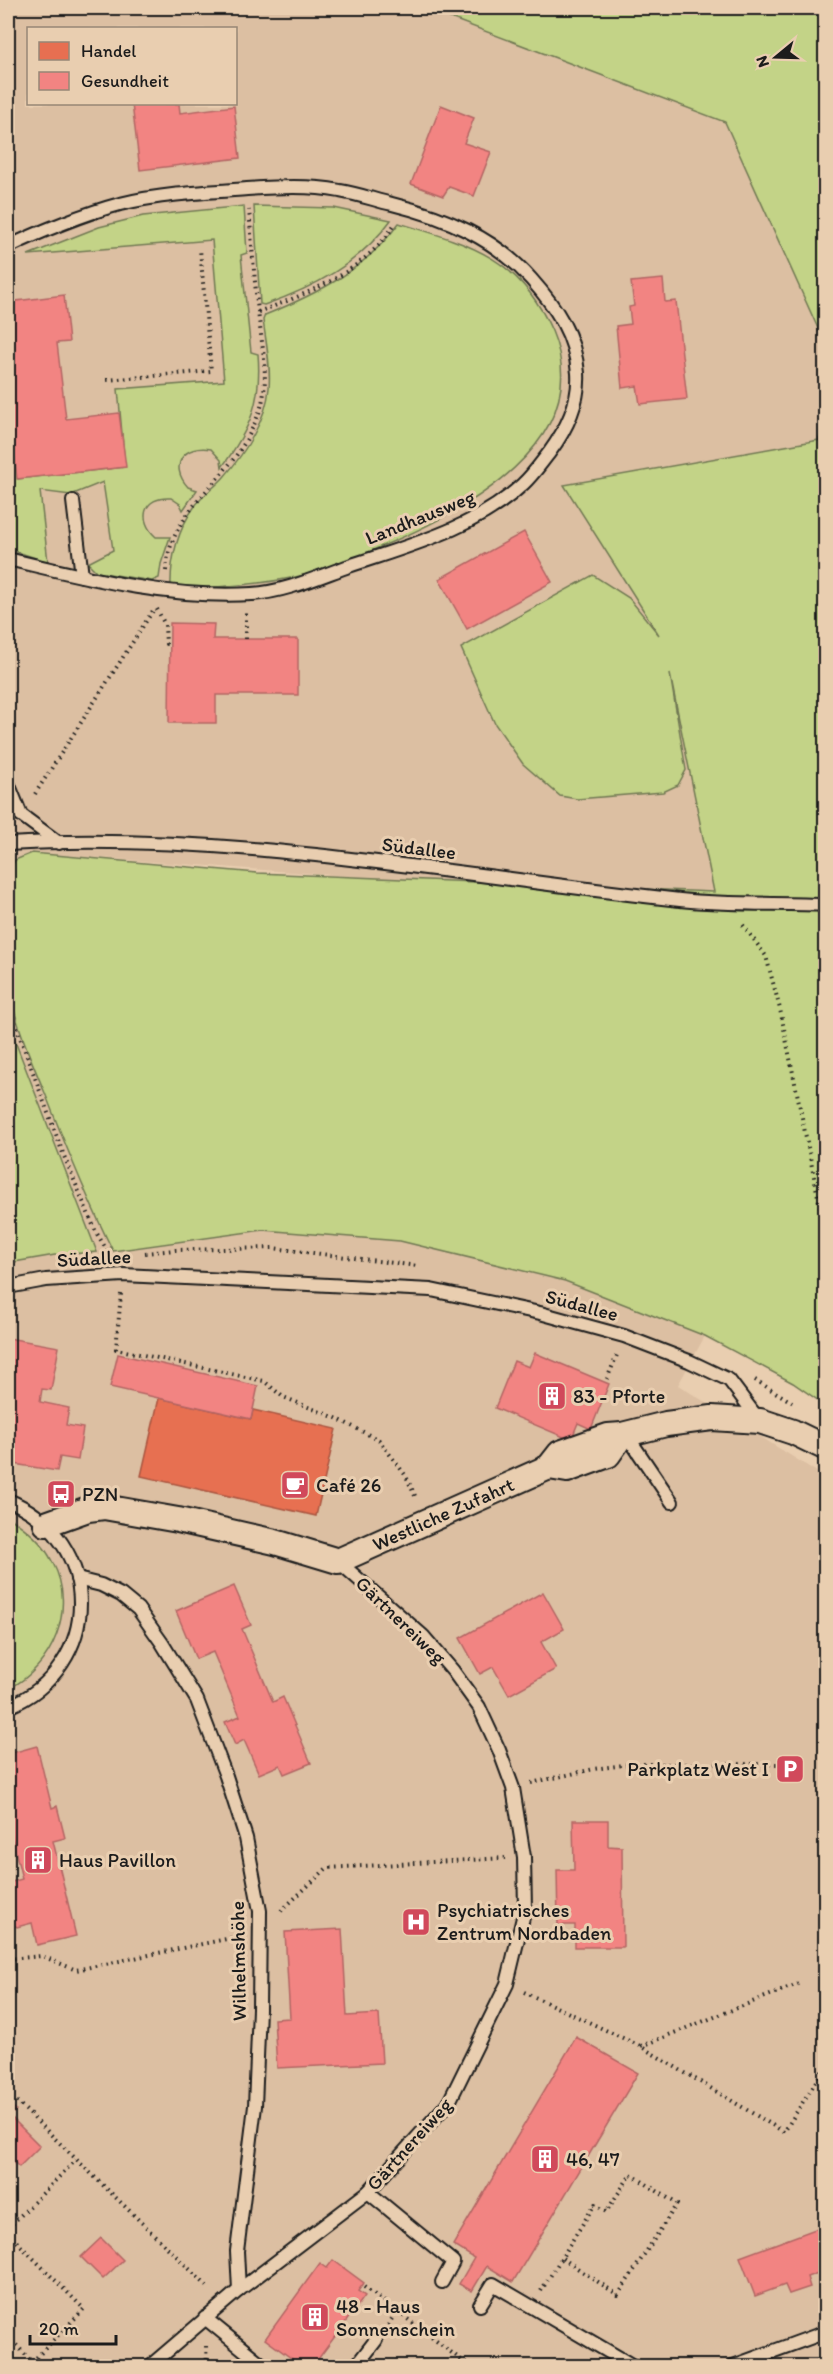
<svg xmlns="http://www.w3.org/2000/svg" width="833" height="2374" font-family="Itim,sans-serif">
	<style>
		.built { fill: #dcbfa2; fill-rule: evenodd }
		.green { fill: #c3d387; stroke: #707852; stroke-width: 1.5 }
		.shops { fill: #e76f51; stroke: #aa5641; stroke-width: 1.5 }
		.health { fill: #f28482; stroke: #b26563; stroke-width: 1.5 }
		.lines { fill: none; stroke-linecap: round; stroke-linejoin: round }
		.service-casing { stroke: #1c1c1c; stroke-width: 16 }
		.minor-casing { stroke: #1c1c1c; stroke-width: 28 }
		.path { stroke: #1c1c1c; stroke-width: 4; stroke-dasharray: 1.5 4.5; stroke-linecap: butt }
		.service { stroke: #e9ceb0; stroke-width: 12 }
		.minor { stroke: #e9ceb0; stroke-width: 24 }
		.labels { text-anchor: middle; stroke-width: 6; stroke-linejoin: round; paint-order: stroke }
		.street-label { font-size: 20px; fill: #1c1c1c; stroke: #e9ceb0 }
		.poi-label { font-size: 20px; fill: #1c1c1c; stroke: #e9ceb0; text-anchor: start }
	</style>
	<rect width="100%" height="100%" fill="#e9ceb0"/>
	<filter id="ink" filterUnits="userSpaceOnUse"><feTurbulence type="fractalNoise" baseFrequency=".0167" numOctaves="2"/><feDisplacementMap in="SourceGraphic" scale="12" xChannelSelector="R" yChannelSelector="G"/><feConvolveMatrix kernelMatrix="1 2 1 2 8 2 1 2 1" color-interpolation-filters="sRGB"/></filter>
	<g filter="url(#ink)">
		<g class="built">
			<path d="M8,8H424L725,122L825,344V406L819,440L565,485L664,642L714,892L372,878L32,853L15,860L8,875ZM28,28H236V104H28Z"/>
			<polygon points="8,984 25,1044 56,1123 77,1174 113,1251 263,1230 400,1241 565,1281 705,1336 678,1385 825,1477 825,2366 8,2366"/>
		</g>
		<g class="green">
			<polygon points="424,8 825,8 825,344 725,122"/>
			<path d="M244,206L247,253L241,255L251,352L258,354C262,402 250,429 222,467L221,460L211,449C184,444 168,465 188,487L197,490L183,510L180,504L171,498C143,496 137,520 156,537H170L161,564L159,578L152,581L97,572L88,563L113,550L103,482L71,495L40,491L48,562L8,549V438L12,437L18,479L125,467L118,389L224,381L212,240L28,255L99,227L143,216Z"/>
			<path d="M254,206L334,208L391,220C359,264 313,288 264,305L260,304Z"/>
			<path d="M399,223C469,244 520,257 552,331C599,442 462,513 380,547C364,554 349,561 333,567C282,584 225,588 171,588C170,559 178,529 195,506C203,495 215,487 224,477C244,454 267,419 269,388C271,366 266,342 263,320L265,315C317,294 365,270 399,223Z"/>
			<path d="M825,406V1405L793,1383L705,1336L565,1281L400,1241L263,1230L113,1251C87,1199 66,1147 45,1093C30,1058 15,1022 8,984V875L15,860L32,853L257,873L714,892L670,674L686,770L678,785L663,792L577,799L560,796L523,764L495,724L461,648L593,575L629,598L659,635L564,485L819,440Z"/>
			<polygon points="8,1023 97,1252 55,1255 8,1263"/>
			<path d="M8,1517C27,1529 43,1542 53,1563C77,1609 53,1667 8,1689Z"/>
		</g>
		<polygon class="shops" points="159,1398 251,1419 253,1410 336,1429 316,1516 141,1476"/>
		<g class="health">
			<polygon points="132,104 179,104 180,113 234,106 240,158 140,170"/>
			<polygon points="441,105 474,118 464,143 491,152 474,196 449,187 443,196 411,184"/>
			<polygon points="663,279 665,302 676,301 687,399 640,404 637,386 622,388 616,326 631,324 629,307 634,306 631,282"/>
			<polygon points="64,295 69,342 57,343 66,419 119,413 126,467 17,479 8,397 8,302"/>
			<polygon points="524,532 552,582 467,629 439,579"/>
			<polygon points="170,623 214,624 213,639 298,639 298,695 216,695 216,723 169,723"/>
			<polygon points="8,1338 59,1347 51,1390 42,1389 40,1402 69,1408 66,1425 83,1428 78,1460 60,1457 57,1471 8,1463"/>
			<polygon points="535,1353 609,1384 591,1429 578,1423 571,1440 495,1408 514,1361 529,1367"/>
			<polygon points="118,1354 258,1386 251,1419 110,1387"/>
			<polygon points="234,1586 251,1625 242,1629 273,1702 283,1697 311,1763 284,1774 280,1765 259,1774 244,1740 235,1745 225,1722 240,1716 213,1652 196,1659 176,1611"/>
			<polygon points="543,1592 564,1629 541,1642 556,1669 509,1695 493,1667 480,1674 460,1638"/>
			<polygon points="37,1746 52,1808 57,1806 65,1838 53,1841 76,1936 37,1945 32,1923 17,1927 10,1923 9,1915 13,1910 8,1888 8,1883 22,1879 8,1821 8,1754"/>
			<polygon points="573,1820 608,1820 608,1846 622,1847 623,1947 575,1947 575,1925 558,1925 557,1870 574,1870"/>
			<polygon points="342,1929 347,2016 379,2014 382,2063 277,2068 274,2019 290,2018 285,1932"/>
			<polygon points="576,2037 638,2073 513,2282 487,2266 472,2291 459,2284 474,2258 453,2245"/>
			<polygon points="8,2102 16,2110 10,2116 40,2146 19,2167 14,2162 8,2169"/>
			<polygon points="826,2225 826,2270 807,2277 810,2287 789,2294 785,2285 755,2296 740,2257"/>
			<polygon points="101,2238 123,2260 103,2279 81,2257"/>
			<polygon points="333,2260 364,2283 358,2291 365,2296 313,2366 302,2366 265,2339 320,2263 327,2268"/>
		</g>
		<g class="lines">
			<g class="service-casing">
				<g id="service">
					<path d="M8,247C39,232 86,213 120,204C162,194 204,192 247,189C277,187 310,185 340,191C358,194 375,200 392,204C445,217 495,238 531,279C556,307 575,335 578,373C580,403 566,430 549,453C541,463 533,475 523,484C477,528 408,546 349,566C318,577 285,592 252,594C169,599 88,578 8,559"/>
					<polyline points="73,501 82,576"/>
					<polyline points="8,783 21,815 59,843"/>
					<path d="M8,844C234,831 457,876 680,900C728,905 778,903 826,905"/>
					<polyline points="8,1287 46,1280 123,1275 431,1290 540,1313 624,1336 689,1361 729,1380 759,1420"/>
					<polyline points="626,1434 672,1502"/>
					<path d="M8,1500C104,1540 104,1667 8,1707"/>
					<polyline points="77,1579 101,1585 121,1595 138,1609 162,1643 197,1700 226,1776 246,1838 260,1911 259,2009 255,2106 237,2251 239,2290"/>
					<polyline points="368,2192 453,2262 442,2282"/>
					<polyline points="480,2305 493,2284 633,2366"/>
					<polyline points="205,2318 264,2366"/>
					<polyline points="150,2366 239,2290 368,2192 449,2102 507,1984 525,1909 524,1857 513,1788 499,1750 479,1707 453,1671 423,1636 338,1561"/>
					<polyline points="356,2366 376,2340"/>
					<polyline points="733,2366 826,2332"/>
				</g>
			</g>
			<g class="minor-casing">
				<g id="minor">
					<polyline points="549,1467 567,1470 608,1455 622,1435"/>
					<polyline points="46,1524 88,1509 104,1507 178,1520 275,1542 338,1561 549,1467 560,1453 608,1436 622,1435 666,1424 712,1418 760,1421 793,1432 826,1448"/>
				</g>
			</g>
			<g class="path">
				<path d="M258,312C307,294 365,272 394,225"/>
				<polyline points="107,380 211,371 200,249"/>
				<polyline points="819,440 826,439"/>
				<path d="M166,571C169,525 200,500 227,467C242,450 254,428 261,407C270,376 261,342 258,311C254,277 252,243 249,210"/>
				<polyline points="157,609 165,625 166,644 170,644"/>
				<polyline points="246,639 246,613"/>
				<polyline points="35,794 154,609"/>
				<polyline points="743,925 766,956 780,1009 826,1236"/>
				<polyline points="8,1005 64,1156 96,1232 111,1257"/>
				<polyline points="145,1253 175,1250 273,1248 418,1266"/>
				<polyline points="121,1294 116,1349 264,1381 283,1397 336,1418 379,1440 406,1476 416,1498"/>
				<polyline points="607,1379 617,1355"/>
				<polyline points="755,1380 792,1402"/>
				<polyline points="531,1783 594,1769 631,1764 796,1764"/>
				<polyline points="281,1911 327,1868 505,1858"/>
				<polyline points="8,1959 42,1956 76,1970 241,1936"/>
				<polyline points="524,1992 640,2046 784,2132 825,2067"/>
				<polyline points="641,2046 798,1984"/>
				<polyline points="8,2093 209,2288"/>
				<polyline points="8,2228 76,2160"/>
				<polyline points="8,2233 84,2309 32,2362"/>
				<polyline points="364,2287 397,2311"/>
				<polyline points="541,2291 595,2204 606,2212 631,2174 677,2204 618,2295 562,2258"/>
				<polyline points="388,2325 397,2311 469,2366"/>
				<polyline points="8,2336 32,2362 28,2366"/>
				<polyline points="206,2346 207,2366"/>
			</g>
			<use href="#service" class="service"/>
			<use href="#minor" class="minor"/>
		</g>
	</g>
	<defs>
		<g id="building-square" transform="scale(1.5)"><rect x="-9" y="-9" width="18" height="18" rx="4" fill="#d1495b" stroke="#e9ceb0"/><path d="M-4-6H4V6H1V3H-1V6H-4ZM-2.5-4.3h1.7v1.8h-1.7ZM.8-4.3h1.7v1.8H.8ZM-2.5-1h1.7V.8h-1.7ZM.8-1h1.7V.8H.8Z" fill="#fff"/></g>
		<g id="cafe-square" transform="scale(1.5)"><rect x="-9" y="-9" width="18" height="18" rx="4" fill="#d1495b" stroke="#e9ceb0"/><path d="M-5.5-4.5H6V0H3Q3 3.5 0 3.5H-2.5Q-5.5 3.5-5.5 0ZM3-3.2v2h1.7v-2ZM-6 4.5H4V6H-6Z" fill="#fff"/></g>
		<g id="bus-square" transform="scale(1.5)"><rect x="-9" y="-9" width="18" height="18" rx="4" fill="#d1495b" stroke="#e9ceb0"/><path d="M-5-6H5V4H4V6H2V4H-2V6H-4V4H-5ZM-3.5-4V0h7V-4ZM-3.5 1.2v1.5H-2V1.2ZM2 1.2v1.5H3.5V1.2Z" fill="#fff"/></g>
		<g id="parking-square" transform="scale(1.5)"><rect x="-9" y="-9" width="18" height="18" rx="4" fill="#d1495b" stroke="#e9ceb0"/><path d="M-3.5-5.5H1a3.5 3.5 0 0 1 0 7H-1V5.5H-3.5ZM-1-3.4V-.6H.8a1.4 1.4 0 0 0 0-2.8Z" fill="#fff"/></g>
		<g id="hospital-square" transform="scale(1.5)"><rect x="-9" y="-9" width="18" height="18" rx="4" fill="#d1495b" stroke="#e9ceb0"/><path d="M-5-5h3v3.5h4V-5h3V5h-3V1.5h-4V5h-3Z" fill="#fff"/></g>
	</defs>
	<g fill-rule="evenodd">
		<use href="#building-square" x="552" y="1396"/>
		<use href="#cafe-square" x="295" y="1485"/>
		<use href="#bus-square" x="61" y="1494"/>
		<use href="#parking-square" x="790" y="1769"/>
		<use href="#building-square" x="38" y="1860"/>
		<use href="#hospital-square" x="416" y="1922"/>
		<use href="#building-square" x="545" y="2159"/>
		<use href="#building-square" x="315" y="2317"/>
	</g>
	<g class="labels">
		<g class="street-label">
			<text transform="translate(420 517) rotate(-22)" y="7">Landhausweg</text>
			<text transform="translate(419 848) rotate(7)" y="7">Südallee</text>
			<text transform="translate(94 1258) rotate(-3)" y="7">Südallee</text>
			<text transform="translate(582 1305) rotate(15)" y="7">Südallee</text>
			<text transform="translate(443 1514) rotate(-24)" y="7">Westliche Zufahrt</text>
			<text transform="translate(401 1620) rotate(44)" y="7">Gärtnereiweg</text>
			<text transform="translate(238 1961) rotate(-91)" y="7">Wilhelmshöhe</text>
			<text transform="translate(409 2144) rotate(-48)" y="7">Gärtnereiweg</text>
		</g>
		<g class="poi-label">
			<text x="573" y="1403">83 - Pforte</text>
			<text x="316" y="1492">Café 26</text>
			<text x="82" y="1501">PZN</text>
			<text x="769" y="1776" text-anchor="end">Parkplatz West I</text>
			<text x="59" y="1867">Haus Pavillon</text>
			<text x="437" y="1917">Psychiatrisches<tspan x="437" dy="23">Zentrum Nordbaden</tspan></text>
			<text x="566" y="2166">46, 47</text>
			<text x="336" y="2313">48 - Haus<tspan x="336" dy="23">Sonnenschein</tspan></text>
		</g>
	</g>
	<rect width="833" height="2374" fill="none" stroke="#e9ceb0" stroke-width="30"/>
	<rect x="15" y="15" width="803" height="2344" fill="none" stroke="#1c1c1c" stroke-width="2" filter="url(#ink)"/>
	<rect x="27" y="27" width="210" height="78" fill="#e9ceb0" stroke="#978775" stroke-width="1.5"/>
	<rect x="39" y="42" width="30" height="18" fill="#e76f51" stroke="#978775" stroke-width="1.5"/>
	<text x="81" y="57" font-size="18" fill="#1c1c1c">Handel</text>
	<rect x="39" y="72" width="30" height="18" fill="#f28482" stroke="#978775" stroke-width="1.5"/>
	<text x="81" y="87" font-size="18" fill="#1c1c1c">Gesundheit</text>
	<g transform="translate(776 57) rotate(251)" stroke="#e9ceb0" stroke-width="4.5" paint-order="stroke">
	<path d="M0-4.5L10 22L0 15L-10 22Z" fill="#1c1c1c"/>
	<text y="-9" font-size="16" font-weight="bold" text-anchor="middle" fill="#1c1c1c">N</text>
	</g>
	<path d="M30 2335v9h86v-9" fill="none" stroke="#1c1c1c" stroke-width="3"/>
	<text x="39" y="2335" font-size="18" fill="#1c1c1c" stroke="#e9ceb0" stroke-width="4.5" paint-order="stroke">20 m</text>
</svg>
